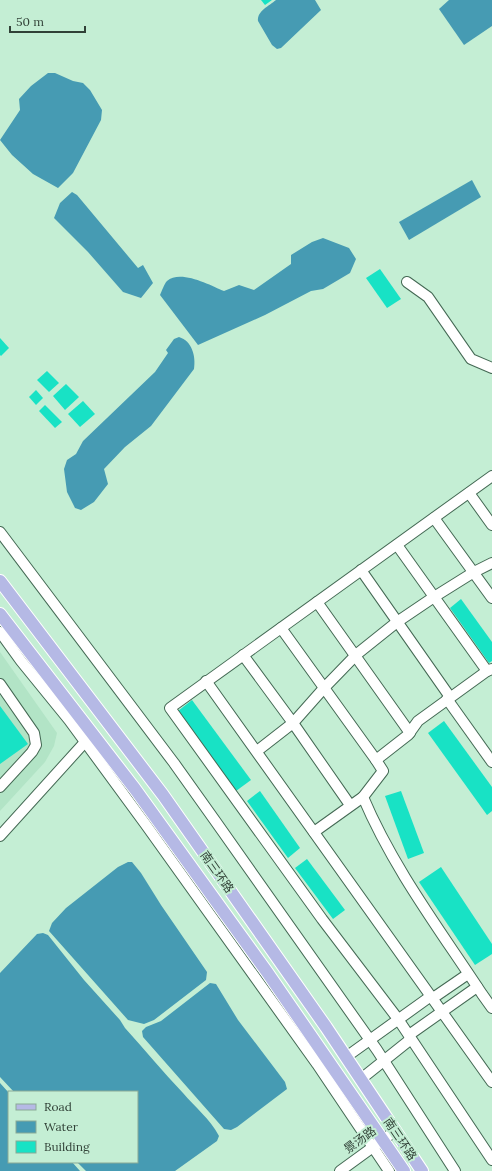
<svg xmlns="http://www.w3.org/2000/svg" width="492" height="1171" font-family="Lora,'Noto Sans SC',serif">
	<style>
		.built { fill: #b2e4c6 }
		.water { fill: #469bb3 }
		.building { fill: #18e2c5 }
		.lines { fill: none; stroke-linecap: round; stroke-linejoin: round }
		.minor-casing { stroke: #446954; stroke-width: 12 }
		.major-casing { stroke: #fff; stroke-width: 14 }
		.minor { stroke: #fff; stroke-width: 10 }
		.major { stroke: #b5b9e5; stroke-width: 12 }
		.labels { text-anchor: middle; stroke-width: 4; stroke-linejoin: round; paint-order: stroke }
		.street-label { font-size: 12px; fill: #314137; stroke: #c4eed4 }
	</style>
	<rect width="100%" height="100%" fill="#c4eed4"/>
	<polygon class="built" points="0,652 57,733 54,746 45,762 0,811"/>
	<g class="water">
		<path d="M276,0H315L321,10L281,48L277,49L272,45L258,21C257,11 269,6 276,0Z"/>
		<polygon points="449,0 492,0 492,26 464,45 439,9"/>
		<polygon points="48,73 55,73 73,81 83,83 90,90 102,110 101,120 73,173 58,188 33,174 12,155 0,140 20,110 19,99 31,86"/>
		<polygon points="472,180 481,197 409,240 399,222"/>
		<polygon points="72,192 77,195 138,268 143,265 153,283 141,298 123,292 88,252 54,218 60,203"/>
		<path d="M323,238L349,248L356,259L350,273L323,289L311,291L265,315L198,345L160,295C162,291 164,284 167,281C180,269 210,285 224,291L239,285L254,290L291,264V255L312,242Z"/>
		<path d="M179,337C192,341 196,356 194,369L151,426L125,447L104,469L108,484L94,502L81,510L75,508L67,492L64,469L67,460L76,454L83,441L155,372L168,353L166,350L174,339Z"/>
		<polygon points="128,862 132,862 141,873 161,905 207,972 206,980 154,1020 144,1024 128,1020 49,931 52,923 66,908 118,867"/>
		<path d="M43,933L48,935L84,980L120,1020L125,1028C144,1049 163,1072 183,1093C195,1107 210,1119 219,1136L217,1141L175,1171H86L77,1162H137V1092H14L0,1077V973L37,934Z"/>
		<polygon points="210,983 216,984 238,1020 285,1082 287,1089 237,1127 231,1130 224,1129 143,1037 142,1031 146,1027 161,1021"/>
		<polygon points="0,1083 9,1093 9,1162 72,1162 80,1171 0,1171"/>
	</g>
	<g class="building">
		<polygon points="261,0 272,0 265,5"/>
		<polygon points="380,269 401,299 387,308 366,278"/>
		<polygon points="0,338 9,348 1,356 0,355"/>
		<polygon points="47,371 59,383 49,392 37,380"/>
		<polygon points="66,384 79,397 65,410 53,396"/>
		<polygon points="36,390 43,398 36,405 29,397"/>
		<polygon points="83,401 95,414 80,427 68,414"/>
		<polygon points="45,405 62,422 55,428 39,411"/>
		<polygon points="461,599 492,642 492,661 489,663 450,608"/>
		<polygon points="192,700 251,780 236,791 178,711"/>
		<polygon points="0,706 28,744 0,764"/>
		<polygon points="444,721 492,787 492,811 487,815 428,733"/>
		<polygon points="260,791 300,848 288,858 247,801"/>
		<polygon points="401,791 424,853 408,859 385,796"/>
		<polygon points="307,859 345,910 333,919 295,868"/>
		<polygon points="441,867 492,944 492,954 475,965 419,882"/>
	</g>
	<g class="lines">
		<g class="minor-casing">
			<g id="minor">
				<polyline points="407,282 428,297 471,359 492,368"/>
				<polyline points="492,476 170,708 322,919 398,1019 492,1160"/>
				<polyline points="469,493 492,525"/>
				<polyline points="434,518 492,598"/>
				<polyline points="0,532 174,763 216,822 377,1050 455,1171"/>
				<polyline points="397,545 487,671"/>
				<polyline points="361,570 450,697"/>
				<polyline points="317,602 410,733"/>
				<polyline points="281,628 376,760"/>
				<polyline points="0,632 21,661 69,720 146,825 317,1064 389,1171"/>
				<polyline points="243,655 293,723 350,805"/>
				<polyline points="206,681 492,1082"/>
				<polyline points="0,684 34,733 36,745 32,752 0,787"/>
				<polyline points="447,699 492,762"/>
				<polyline points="257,751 293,723 324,688 357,654 397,622 434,597 474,572 492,563"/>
				<path d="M363,797C393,868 440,930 482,994L492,1008"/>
				<polyline points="314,832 363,797 383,771 376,760 408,735 418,721 487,671 492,669"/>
				<polyline points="0,836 85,742"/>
				<polyline points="433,998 468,974"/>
				<polyline points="409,1035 477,987"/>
				<polyline points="346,1057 431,996"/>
				<polyline points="361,1079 411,1039"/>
				<polyline points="340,1171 395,1131"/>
			</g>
		</g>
		<g class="major-casing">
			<g id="major">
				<polyline points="0,581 163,795 326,1027 422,1171"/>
				<polyline points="0,614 135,789 267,972 404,1171"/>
			</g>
		</g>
		<use href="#minor" class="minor"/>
		<use href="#major" class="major"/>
	</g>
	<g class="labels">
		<g class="street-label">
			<text transform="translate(217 872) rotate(55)" y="4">南三环路</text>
			<text transform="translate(400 1139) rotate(56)" y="4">南三环路</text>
			<text transform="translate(360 1140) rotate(-36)" y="4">景汤路</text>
		</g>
	</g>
	<rect x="8" y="1091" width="130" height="72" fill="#c4eed4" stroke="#89a995"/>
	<rect x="16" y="1104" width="20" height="6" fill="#b5b9e5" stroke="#89a995"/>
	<text x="44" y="1111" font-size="12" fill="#314137">Road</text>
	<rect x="16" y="1121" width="20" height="12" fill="#469bb3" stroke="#89a995"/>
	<text x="44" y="1131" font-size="12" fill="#314137">Water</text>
	<rect x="16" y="1141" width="20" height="12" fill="#18e2c5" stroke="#89a995"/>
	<text x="44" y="1151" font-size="12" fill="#314137">Building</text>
	<path d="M10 26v6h75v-6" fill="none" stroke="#314137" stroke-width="2"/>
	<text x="16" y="26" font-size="12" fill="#314137" stroke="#c4eed4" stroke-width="3" paint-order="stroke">50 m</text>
</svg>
